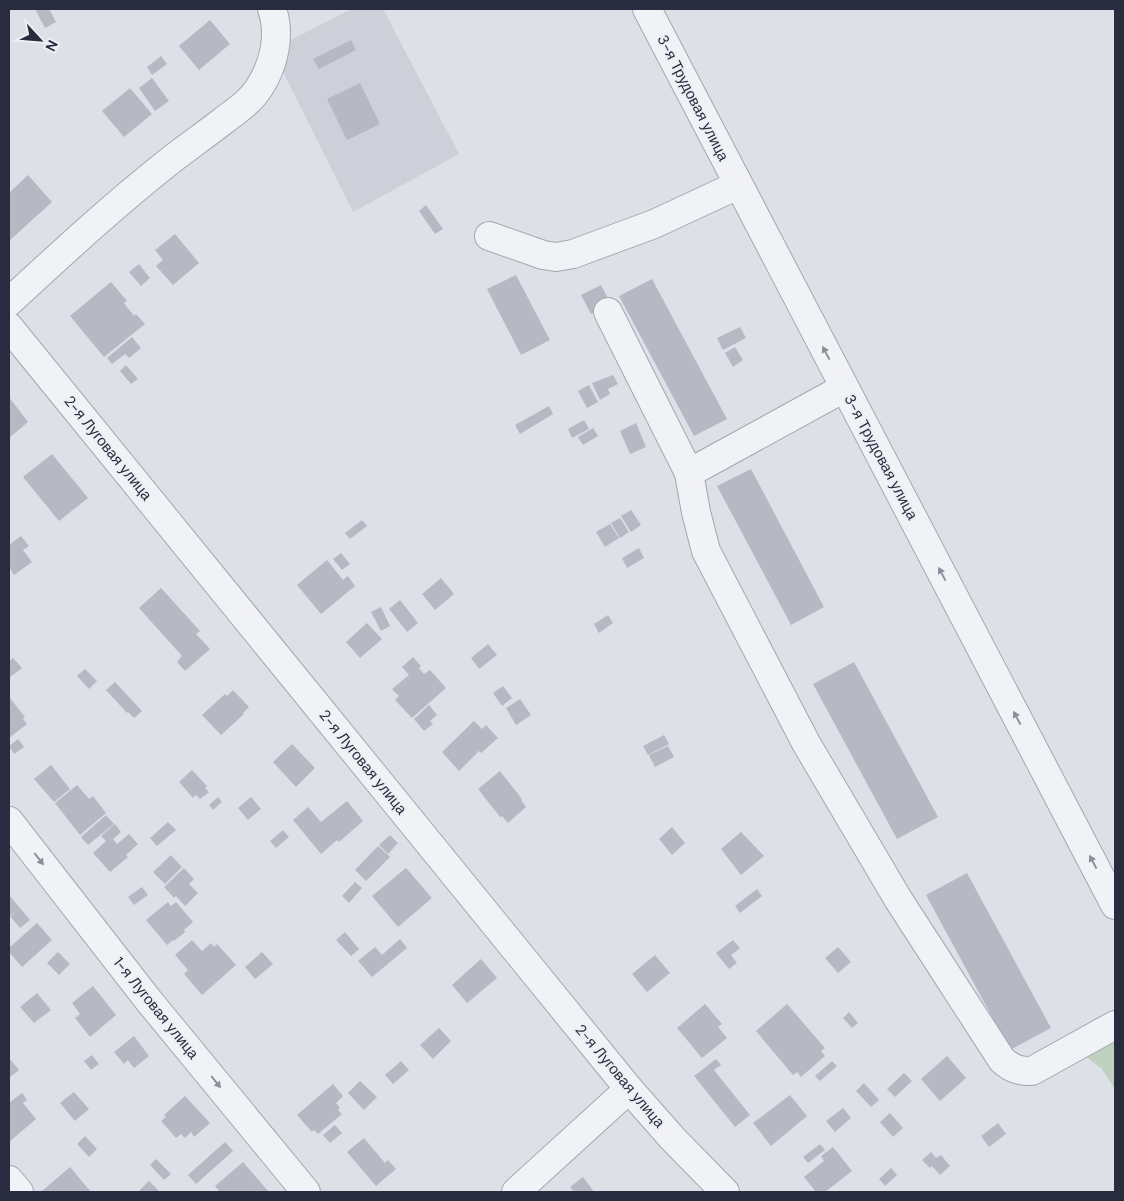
<svg xmlns="http://www.w3.org/2000/svg" width="1124" height="1201" font-family="'DM Sans',sans-serif">
	<style>
		.built { fill: #cdcfd9 }
		.green { fill: #c1d1c0 }
		.building { fill: #b6b9c4 }
		.lines { fill: none; stroke-linecap: round; stroke-linejoin: round }
		.minor-casing { stroke: #a4a6b1; stroke-width: 30 }
		.minor { stroke: #f1f2f6; stroke-width: 28 }
		.oneway { fill: #8c8f9a }
		.labels { text-anchor: middle; stroke-width: 4; stroke-linejoin: round; paint-order: stroke }
		.street-label { font-size: 15px; fill: #282c3e; stroke: #eeeff5 }
	</style>
	<rect width="100%" height="100%" fill="#dee0e7"/>
	<polygon class="built" points="352,9 383,9 459,154 353,212 279,64 287,42"/>
	<polygon class="green" points="1115,1033 1115,1089 1101,1068 1085,1056"/>
	<g class="building">
		<polygon points="35,9 49,9 56,22 45,28"/>
		<polygon points="210,20 230,44 199,70 179,46"/>
		<polygon points="351,40 356,50 319,69 313,59"/>
		<polygon points="161,56 167,64 152,75 147,67"/>
		<polygon points="152,78 169,101 155,111 139,88"/>
		<polygon points="360,83 380,124 347,140 327,99"/>
		<polygon points="130,88 152,114 124,137 102,111"/>
		<polygon points="28,175 52,202 9,241 9,193"/>
		<polygon points="426,205 443,229 435,234 419,211"/>
		<polygon points="175,234 199,263 173,285 156,266 163,260 155,250"/>
		<polygon points="139,264 150,278 141,286 129,272"/>
		<polygon points="516,275 550,340 521,355 487,289"/>
		<polygon points="652,279 727,419 694,436 619,296"/>
		<polygon points="111,282 127,301 124,303 134,316 136,314 145,324 104,357 70,316"/>
		<polygon points="601,285 611,304 591,314 581,295"/>
		<polygon points="740,327 746,338 723,350 717,338"/>
		<polygon points="132,337 141,348 129,358 125,354 112,364 107,358"/>
		<polygon points="735,347 743,360 733,367 725,353"/>
		<polygon points="126,365 138,379 131,384 120,371"/>
		<polygon points="613,375 618,384 608,389 610,394 600,400 592,383"/>
		<polygon points="589,385 598,402 587,408 578,391"/>
		<polygon points="9,397 28,422 9,438"/>
		<polygon points="549,406 553,414 520,434 515,425"/>
		<polygon points="584,420 589,429 572,438 568,429"/>
		<polygon points="636,423 646,447 630,454 620,431"/>
		<polygon points="593,428 598,436 583,445 578,437"/>
		<polygon points="52,454 88,498 59,521 23,477"/>
		<polygon points="751,469 824,607 791,625 717,486"/>
		<polygon points="631,510 641,525 631,532 621,516"/>
		<polygon points="620,518 629,532 620,538 611,523"/>
		<polygon points="362,520 367,526 350,539 345,533"/>
		<polygon points="610,524 619,538 605,547 596,532"/>
		<polygon points="21,536 29,546 23,550 32,562 14,575 9,567 9,545"/>
		<polygon points="639,548 644,558 627,568 622,558"/>
		<polygon points="341,553 350,564 342,570 333,559"/>
		<polygon points="327,560 343,580 348,576 355,586 321,614 297,585"/>
		<polygon points="441,578 454,594 435,610 422,594"/>
		<polygon points="161,588 200,631 196,634 210,649 185,671 177,662 182,656 139,608"/>
		<polygon points="400,600 418,623 407,632 389,609"/>
		<polygon points="381,607 390,626 381,631 371,612"/>
		<polygon points="608,615 613,623 599,633 594,624"/>
		<polygon points="367,623 382,639 360,658 346,642"/>
		<polygon points="488,644 497,655 479,669 471,658"/>
		<polygon points="413,657 421,666 419,668 424,674 430,670 446,688 412,718 395,700 399,696 392,689 409,675 402,667"/>
		<polygon points="13,658 22,668 9,678 9,661"/>
		<polygon points="854,662 938,817 897,839 813,684"/>
		<polygon points="85,669 97,681 89,689 77,676"/>
		<polygon points="115,682 142,711 134,718 128,712 127,713 106,690"/>
		<polygon points="503,686 512,698 502,706 493,693"/>
		<polygon points="233,690 249,707 243,713 244,714 221,735 202,715 225,694 227,696"/>
		<polygon points="10,698 25,717 23,719 27,724 9,738 9,699"/>
		<polygon points="520,699 531,715 516,725 506,708"/>
		<polygon points="429,705 437,715 430,721 433,724 424,731 414,719"/>
		<polygon points="474,721 482,729 486,725 498,738 481,753 479,751 459,771 442,752"/>
		<polygon points="664,735 669,744 648,755 643,746"/>
		<polygon points="18,739 24,747 14,754 9,746"/>
		<polygon points="292,744 315,768 296,787 273,762"/>
		<polygon points="668,746 674,757 655,767 649,755"/>
		<polygon points="51,765 70,789 54,802 34,779"/>
		<polygon points="192,770 207,786 205,788 209,792 200,799 196,795 193,798 179,782"/>
		<polygon points="500,771 522,799 521,800 526,807 508,823 502,816 500,817 478,789"/>
		<polygon points="77,785 89,799 93,796 106,813 80,835 55,803"/>
		<polygon points="218,797 222,802 213,810 209,805"/>
		<polygon points="251,797 261,809 248,820 238,808"/>
		<polygon points="347,801 363,821 339,842 337,840 321,854 293,820 308,807 321,822"/>
		<polygon points="106,815 114,824 88,845 81,837"/>
		<polygon points="168,822 176,830 157,846 150,838"/>
		<polygon points="115,824 121,832 113,839 117,844 129,834 138,844 126,855 128,857 110,872 93,853 106,841 101,836"/>
		<polygon points="672,827 685,843 672,855 659,839"/>
		<polygon points="283,830 289,837 276,848 270,841"/>
		<polygon points="741,832 764,856 741,875 721,849"/>
		<polygon points="390,835 398,843 388,854 379,845"/>
		<polygon points="378,846 390,857 366,881 355,870"/>
		<polygon points="171,855 182,867 165,884 153,872"/>
		<polygon points="184,868 194,879 189,884 198,893 185,906 176,896 174,898 164,887"/>
		<polygon points="406,868 432,898 398,927 372,896"/>
		<polygon points="967,873 1051,1028 1010,1050 926,895"/>
		<polygon points="355,882 362,888 349,903 342,896"/>
		<polygon points="142,887 148,895 134,905 128,897"/>
		<polygon points="757,889 762,896 740,913 735,906"/>
		<polygon points="9,895 20,908 9,916"/>
		<polygon points="168,902 171,906 176,902 193,922 184,930 185,932 174,941 173,940 167,945 146,920"/>
		<polygon points="20,908 30,920 20,928 10,916"/>
		<polygon points="37,923 52,940 22,967 9,952 9,948"/>
		<polygon points="345,932 359,949 351,956 336,940"/>
		<polygon points="400,939 407,948 372,977 358,961 375,947 382,955"/>
		<polygon points="192,940 202,951 211,943 214,947 217,944 236,965 202,995 184,974 188,970 175,955"/>
		<polygon points="733,940 740,948 731,955 737,963 729,969 716,953"/>
		<polygon points="838,947 851,962 838,973 825,958"/>
		<polygon points="58,952 70,964 59,975 47,963"/>
		<polygon points="262,952 273,964 255,979 245,967"/>
		<polygon points="655,955 670,973 647,992 632,974"/>
		<polygon points="481,959 497,978 467,1003 452,985"/>
		<polygon points="93,986 116,1015 90,1037 75,1018 80,1014 72,1003"/>
		<polygon points="37,993 51,1010 34,1023 20,1007"/>
		<polygon points="705,1004 722,1024 718,1027 727,1038 702,1058 677,1028"/>
		<polygon points="787,1004 825,1048 821,1051 825,1056 801,1077 797,1072 793,1075 756,1031"/>
		<polygon points="849,1012 858,1023 852,1028 843,1018"/>
		<polygon points="439,1028 451,1041 433,1059 420,1045"/>
		<polygon points="134,1036 149,1056 134,1068 128,1060 124,1064 114,1052"/>
		<polygon points="92,1055 99,1064 91,1070 84,1061"/>
		<polygon points="947,1056 966,1078 940,1101 921,1079"/>
		<polygon points="9,1058 19,1070 9,1078"/>
		<polygon points="716,1059 721,1065 714,1070 750,1115 735,1127 694,1076"/>
		<polygon points="401,1061 409,1070 393,1084 385,1075"/>
		<polygon points="832,1061 837,1066 820,1081 815,1076"/>
		<polygon points="904,1073 912,1081 895,1097 887,1089"/>
		<polygon points="360,1081 377,1097 364,1110 348,1093"/>
		<polygon points="864,1083 879,1100 871,1107 856,1091"/>
		<polygon points="333,1084 343,1096 336,1103 340,1108 338,1110 342,1114 318,1134 314,1130 312,1132 297,1115"/>
		<polygon points="74,1092 89,1109 75,1121 60,1103"/>
		<polygon points="22,1093 27,1100 23,1103 36,1119 9,1142 9,1103"/>
		<polygon points="790,1095 807,1116 771,1146 753,1123"/>
		<polygon points="185,1096 210,1123 194,1137 191,1132 185,1138 181,1134 176,1138 161,1121 166,1117 164,1115"/>
		<polygon points="843,1108 851,1118 835,1132 826,1121"/>
		<polygon points="890,1113 903,1128 893,1137 880,1122"/>
		<polygon points="998,1123 1006,1134 989,1147 981,1136"/>
		<polygon points="335,1125 342,1133 330,1143 323,1135"/>
		<polygon points="85,1136 97,1149 89,1157 77,1144"/>
		<polygon points="364,1138 385,1163 388,1160 396,1169 376,1186 347,1152"/>
		<polygon points="225,1142 233,1151 196,1184 188,1175"/>
		<polygon points="820,1144 825,1150 808,1163 803,1157"/>
		<polygon points="833,1147 852,1171 825,1192 816,1192 804,1177 824,1161 821,1156"/>
		<polygon points="931,1152 936,1158 941,1155 950,1166 940,1175 932,1166 930,1168 922,1160"/>
		<polygon points="156,1159 171,1174 164,1180 150,1165"/>
		<polygon points="243,1162 269,1192 220,1192 215,1186"/>
		<polygon points="70,1167 91,1192 43,1192 42,1191"/>
		<polygon points="891,1168 897,1175 885,1186 879,1179"/>
		<polygon points="583,1177 594,1192 574,1192 570,1187"/>
		<polygon points="149,1181 160,1192 140,1192 139,1191"/>
	</g>
	<g class="lines">
		<g class="minor-casing">
			<g id="minor">
				<polyline points="647,9 1115,905"/>
				<polyline points="489,236 543,255 556,257 573,254 654,224 738,185"/>
				<path d="M9,302C62,253 115,204 171,160C188,147 206,134 223,121C236,111 250,102 259,88C274,65 281,35 272,9"/>
				<path d="M608,312L689,473L696,512L706,551L806,743L898,899L1002,1060C1012,1069 1019,1071 1032,1071L1115,1025"/>
				<polyline points="9,327 629,1089 673,1139 725,1192"/>
				<polyline points="689,473 844,388"/>
				<polyline points="9,821 149,1001 306,1192"/>
				<polyline points="9,1180 19,1192"/>
				<polyline points="516,1192 629,1089"/>
			</g>
		</g>
		<use href="#minor" class="minor"/>
	</g>
	<defs><path id="oneway-solid" d="M-6-.8H1V-3.2L6.5 0L1 3.2V.8H-6Z" transform="scale(1.25)"/></defs>
	<g class="oneway">
		<use href="#oneway-solid" transform="translate(826 353) rotate(-118)"/>
		<use href="#oneway-solid" transform="translate(942 574) rotate(-118)"/>
		<use href="#oneway-solid" transform="translate(1017 718) rotate(-118)"/>
		<use href="#oneway-solid" transform="translate(39 859) rotate(52)"/>
		<use href="#oneway-solid" transform="translate(1093 862) rotate(-118)"/>
		<use href="#oneway-solid" transform="translate(216 1082) rotate(51)"/>
	</g>
	<g class="labels">
		<g class="street-label">
			<text transform="translate(693 98) rotate(63)" y="5">3-я Трудовая улица</text>
			<text transform="translate(108 448) rotate(51)" y="5">2-я Луговая улица</text>
			<text transform="translate(881 457) rotate(62)" y="5">3-я Трудовая улица</text>
			<text transform="translate(363 762) rotate(51)" y="5">2-я Луговая улица</text>
			<text transform="translate(156 1008) rotate(51)" y="5">1-я Луговая улица</text>
			<text transform="translate(620 1076) rotate(50)" y="5">2-я Луговая улица</text>
		</g>
	</g>
	<rect width="1124" height="1201" fill="none" stroke="#282c3e" stroke-width="20"/>
	<g transform="translate(40 40) rotate(116)" stroke="#eeeff5" stroke-width="4" paint-order="stroke">
	<path d="M0-4L9 19L0 12L-9 19Z" fill="#282c3e"/>
	<text y="-8" font-size="14" font-weight="bold" text-anchor="middle" fill="#282c3e">N</text>
	</g>
</svg>
